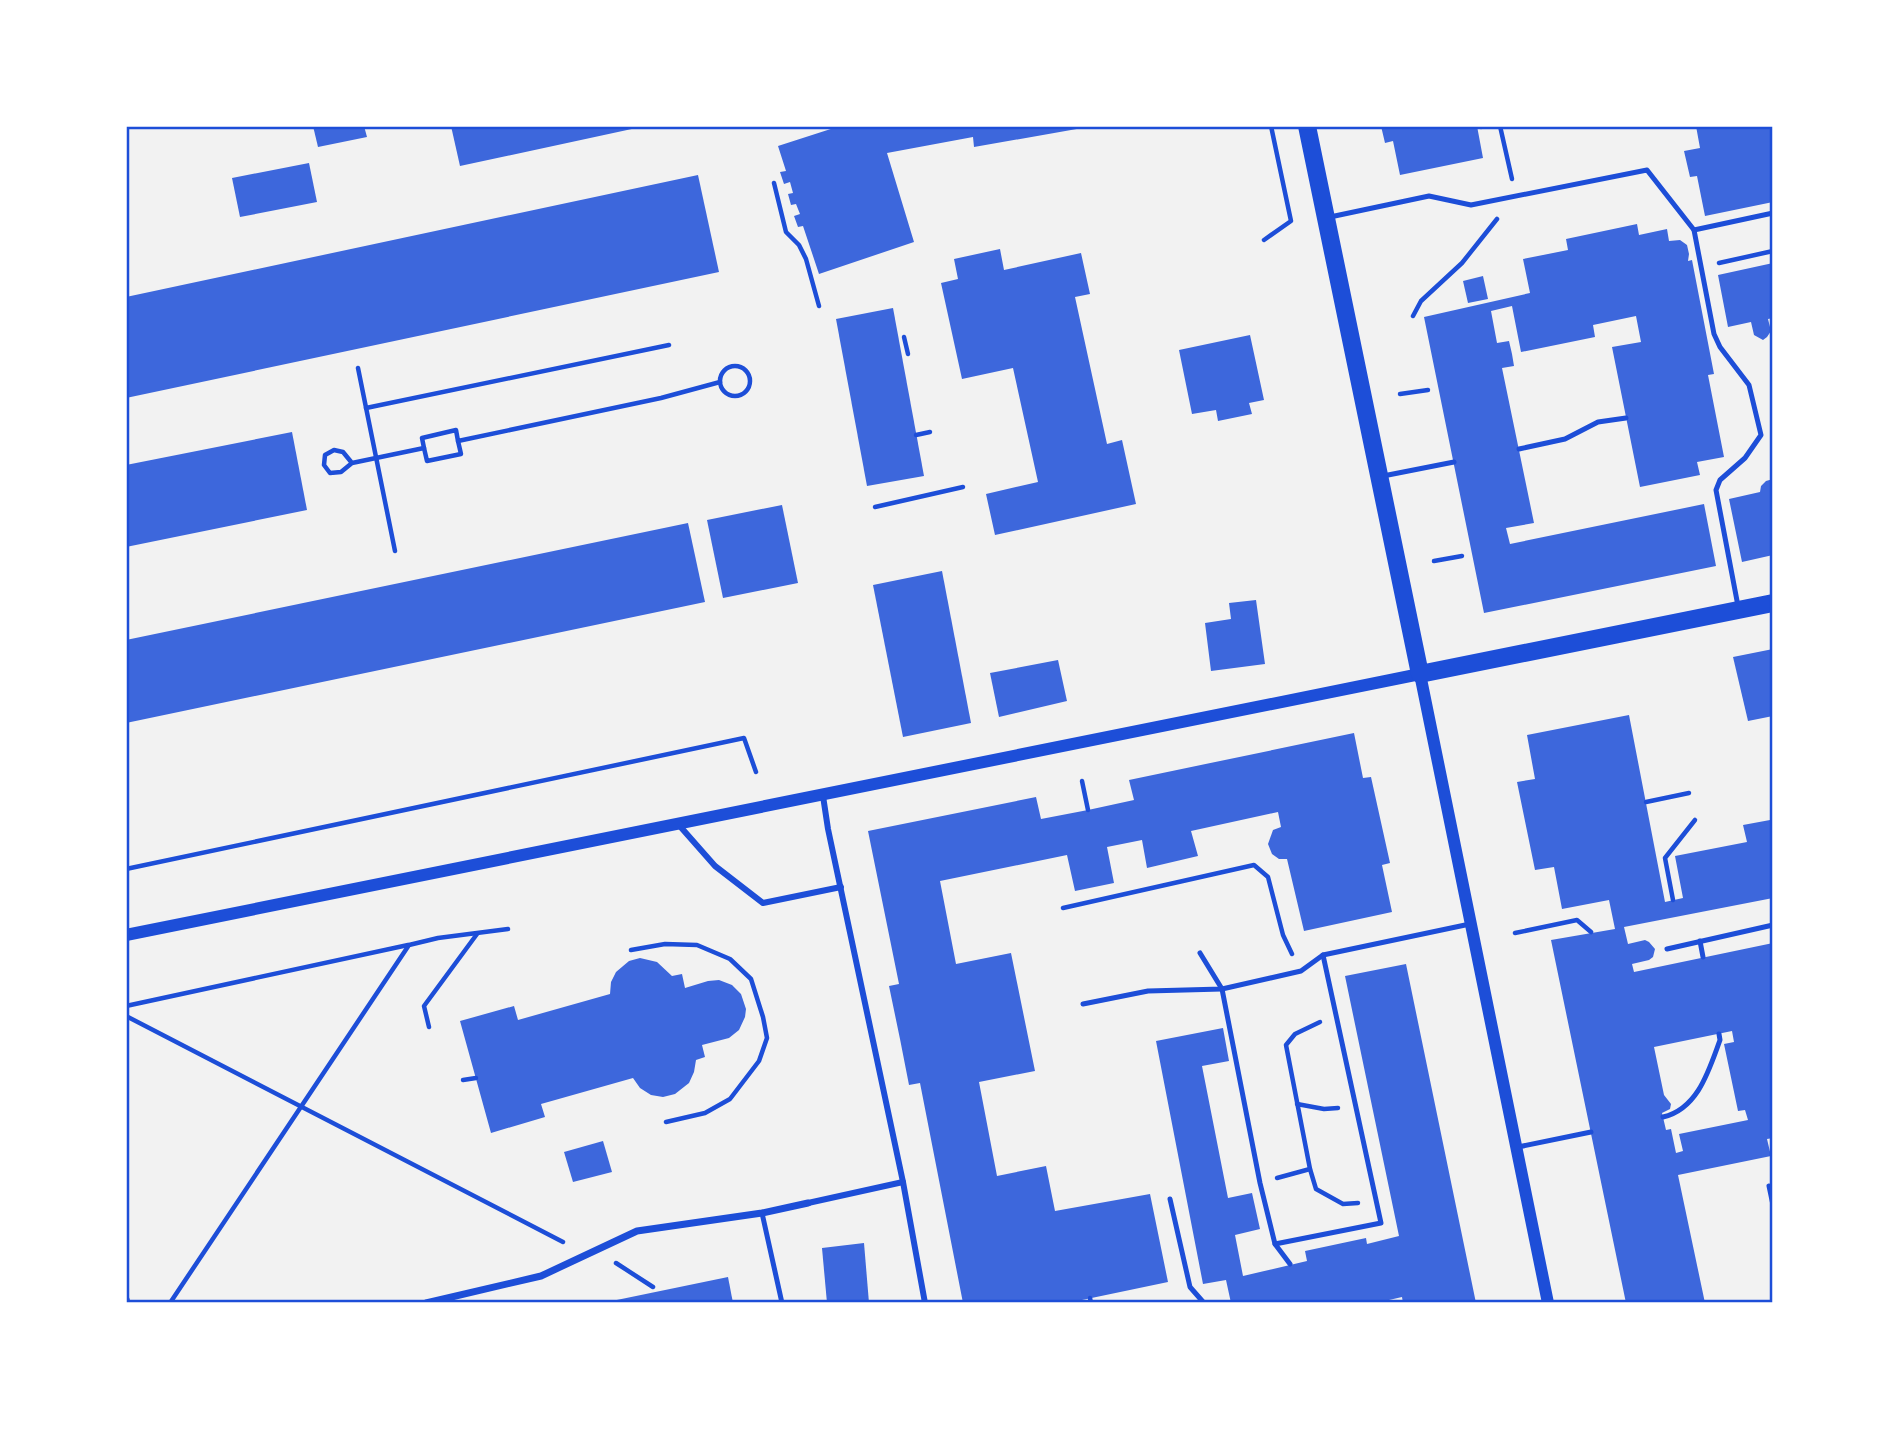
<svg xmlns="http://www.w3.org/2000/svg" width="1899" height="1429" font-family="Helvetica,sans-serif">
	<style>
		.building { fill: #3d67dc; fill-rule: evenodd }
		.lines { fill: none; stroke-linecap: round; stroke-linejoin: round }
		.path { stroke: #1d4ed8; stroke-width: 4.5 }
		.service { stroke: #1d4ed8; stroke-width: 5 }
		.pedestrian { stroke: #1d4ed8; stroke-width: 6 }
		.minor { stroke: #1d4ed8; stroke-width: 7 }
		.tertiary { stroke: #1d4ed8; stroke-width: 12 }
		.primary { stroke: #1d4ed8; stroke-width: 18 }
		.neatline { fill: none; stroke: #1d4ed8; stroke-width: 2.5 }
	</style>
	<rect width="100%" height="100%" fill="#f2f2f2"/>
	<g class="building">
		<polygon points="313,126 364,126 367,137 318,147"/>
		<polygon points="451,126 641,126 641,127 460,166"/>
		<polygon points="840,126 1088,126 1088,127 974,147 973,137 887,153 914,242 819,274 803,226 798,227 794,216 800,214 796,204 791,205 788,194 793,193 790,182 784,184 780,172 786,171 778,146"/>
		<polygon points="1381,126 1477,126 1483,158 1400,175 1393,141 1385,143"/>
		<polygon points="1696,126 1773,126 1773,202 1705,216 1697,176 1690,177 1684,151 1700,148"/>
		<polygon points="309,163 317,202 240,217 232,178"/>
		<polygon points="698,175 719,272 126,398 126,297"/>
		<polygon points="1637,224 1639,235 1667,229 1669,241 1680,240 1687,245 1689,254 1688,261 1692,260 1714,374 1708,375 1724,457 1697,462 1700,475 1640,487 1612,347 1641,342 1636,316 1593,325 1595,337 1521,352 1512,306 1491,311 1497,343 1509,341 1512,354 1514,366 1502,368 1534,523 1506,528 1510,544 1704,504 1716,566 1484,613 1424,317 1530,293 1523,259 1568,250 1566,239"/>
		<polygon points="1000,249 1004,270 1081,253 1090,294 1075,297 1107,444 1122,440 1136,504 995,535 986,494 1038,482 1013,368 962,379 941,283 958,279 954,259"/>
		<polygon points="1773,263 1773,318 1768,319 1771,331 1767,337 1763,340 1754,335 1751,322 1728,327 1718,275"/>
		<polygon points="1483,276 1488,299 1468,303 1463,281"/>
		<polygon points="893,308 924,476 867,486 836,319"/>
		<polygon points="1250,335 1264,400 1249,403 1252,414 1218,421 1216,410 1192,414 1179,350"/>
		<polygon points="292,432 307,510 126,547 126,465"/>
		<polygon points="1773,479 1773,555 1742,562 1729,499 1760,492 1761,486 1766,481"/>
		<polygon points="782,505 798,583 723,598 707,520"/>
		<polygon points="688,523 705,602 126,723 126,640"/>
		<polygon points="942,571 971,723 903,737 873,585"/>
		<polygon points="1256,600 1265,664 1211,671 1205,623 1231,619 1229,603"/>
		<polygon points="1773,649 1773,716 1748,721 1733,657"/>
		<polygon points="1058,660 1067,701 999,717 990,673"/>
		<path d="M1629,715L1665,902L1683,898L1675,856L1747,842L1743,825L1770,820L1773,834V898L1624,927L1628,944L1645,940L1649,942L1655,949L1653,957L1649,960L1632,964L1634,972L1773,943V1138L1767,1139L1771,1156L1678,1175L1705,1303H1626L1551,940L1615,929L1609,900L1562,909L1554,867L1535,870L1517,782L1535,779L1527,735ZM1732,1031L1734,1042L1724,1044L1738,1111L1745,1110L1748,1120L1679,1134L1683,1151L1676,1153L1671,1129L1666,1130L1662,1113L1670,1109L1671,1104L1664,1095L1654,1047Z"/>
		<polygon points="1354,733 1363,778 1371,777 1390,863 1382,865 1392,912 1304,931 1287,859 1279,859 1272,854 1268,844 1273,830 1281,827 1278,812 1191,831 1198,856 1147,868 1142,840 1107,847 1114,883 1075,891 1067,855 940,881 956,964 1011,953 1035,1071 979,1082 997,1176 1046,1166 1055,1211 1150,1194 1168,1282 1082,1300 1082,1303 963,1303 920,1083 909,1085 900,1039 889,986 899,984 868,831 1036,797 1041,819 1088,810 1134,800 1129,780"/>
		<polygon points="640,958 657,962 672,976 682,974 685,988 708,981 719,980 732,985 741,994 746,1009 745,1017 739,1030 729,1038 702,1045 705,1057 696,1060 694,1072 689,1083 675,1094 663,1097 651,1095 640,1088 633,1078 541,1104 545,1117 491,1133 460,1021 514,1006 518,1020 610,994 611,982 616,972 629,961"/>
		<polygon points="1406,964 1476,1303 1403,1303 1402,1297 1389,1300 1390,1303 1231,1303 1226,1280 1203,1284 1156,1041 1223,1028 1229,1061 1202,1066 1228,1198 1252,1193 1260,1229 1235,1235 1243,1276 1307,1261 1305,1251 1366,1238 1367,1244 1399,1236 1345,976"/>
		<polygon points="603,1141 612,1172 573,1182 564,1152"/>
		<polygon points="864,1243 869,1303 827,1303 822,1248"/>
		<polygon points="728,1277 733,1303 607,1303 607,1302"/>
	</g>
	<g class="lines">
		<g class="path">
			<polyline points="1481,126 1481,127"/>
			<polyline points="1500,126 1512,179"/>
			<polyline points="774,183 786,232 799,245 806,259 819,306"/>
			<polyline points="1264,240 1291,221 1271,126"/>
			<polyline points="1719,263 1773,251"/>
			<polyline points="1413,316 1421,301 1462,263 1497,219"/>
			<polyline points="904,337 908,354"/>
			<circle cx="735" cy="381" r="15"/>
			<polyline points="358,368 395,551"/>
			<polyline points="1400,394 1428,390"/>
			<polyline points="366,408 669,345"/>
			<polyline points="916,435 930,432"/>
			<polyline points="424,448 427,461 461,454 458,441"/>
			<polyline points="352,463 341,472 330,473 324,465 325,455 334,450 343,452 352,463 424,448 422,438 456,430 458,441 661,398 720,382"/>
			<polyline points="875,507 963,487"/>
			<polyline points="1434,561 1462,556"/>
			<polyline points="1082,781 1088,810"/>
			<polyline points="1646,802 1689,793"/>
			<polyline points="126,869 744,738 756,772"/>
			<polyline points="1673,900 1665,858 1695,820"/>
			<polyline points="1063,908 1254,865 1268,877 1283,935 1292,954"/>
			<polyline points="1515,933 1577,920 1591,932"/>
			<polyline points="631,950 665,944 697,945 730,959 751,979 763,1017 767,1038 759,1061 730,1099 705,1113 666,1122"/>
			<polyline points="126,1006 408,945"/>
			<polyline points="126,1016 563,1242"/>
			<polyline points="1320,1022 1295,1034 1286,1045 1310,1169 1316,1189 1343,1204 1358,1203"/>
			<polyline points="429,1027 424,1006 477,934"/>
			<polyline points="463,1080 476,1078"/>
			<polyline points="1297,1104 1324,1109 1338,1108"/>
			<polyline points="1277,1178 1310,1169"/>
			<polyline points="616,1263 653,1287"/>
			<polyline points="1090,1298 1091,1303"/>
			<polyline points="170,1303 409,945 438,938 508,929"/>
		</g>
		<g class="service">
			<polyline points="1330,217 1429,196 1471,205 1647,170 1694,230 1773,213"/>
			<polyline points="1694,230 1714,334 1720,347 1749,385 1761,435 1745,458 1720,480 1716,490 1738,606"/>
			<polyline points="1519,449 1565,439 1598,422 1626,418"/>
			<polyline points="1383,476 1454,462"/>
			<polyline points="1700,941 1703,957"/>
			<polyline points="1667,949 1773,925"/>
			<polyline points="1200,953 1222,989 1260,1183 1275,1244 1290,1264"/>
			<polyline points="1083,1004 1148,991 1222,989 1301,971 1323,955 1470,924"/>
			<path d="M1663,1117C1698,1109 1709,1070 1720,1040L1719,1034"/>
			<polyline points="1518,1147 1591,1132"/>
			<polyline points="1769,1186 1773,1205"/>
			<polyline points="1170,1199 1190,1287 1204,1303"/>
			<polyline points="762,1213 782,1303"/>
			<polyline points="1275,1244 1381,1223 1323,955"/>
		</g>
		<g class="pedestrian">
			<polyline points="823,796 828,829 903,1182 925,1303"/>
			<polyline points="678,824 715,866 763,903 841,887"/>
			<polyline points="808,1203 903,1182"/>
		</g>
		<g class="minor">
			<polyline points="126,1299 127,1303"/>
			<polyline points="426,1303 541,1276 637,1231 762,1213 808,1203"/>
		</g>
		<polyline class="tertiary" points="126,935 1420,674 1548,1303"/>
		<polyline class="primary" points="1307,126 1420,674 1773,603"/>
	</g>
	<rect width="1899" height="1429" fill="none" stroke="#ffffff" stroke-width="256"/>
	<rect x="128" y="128" width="1643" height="1173" class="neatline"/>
</svg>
